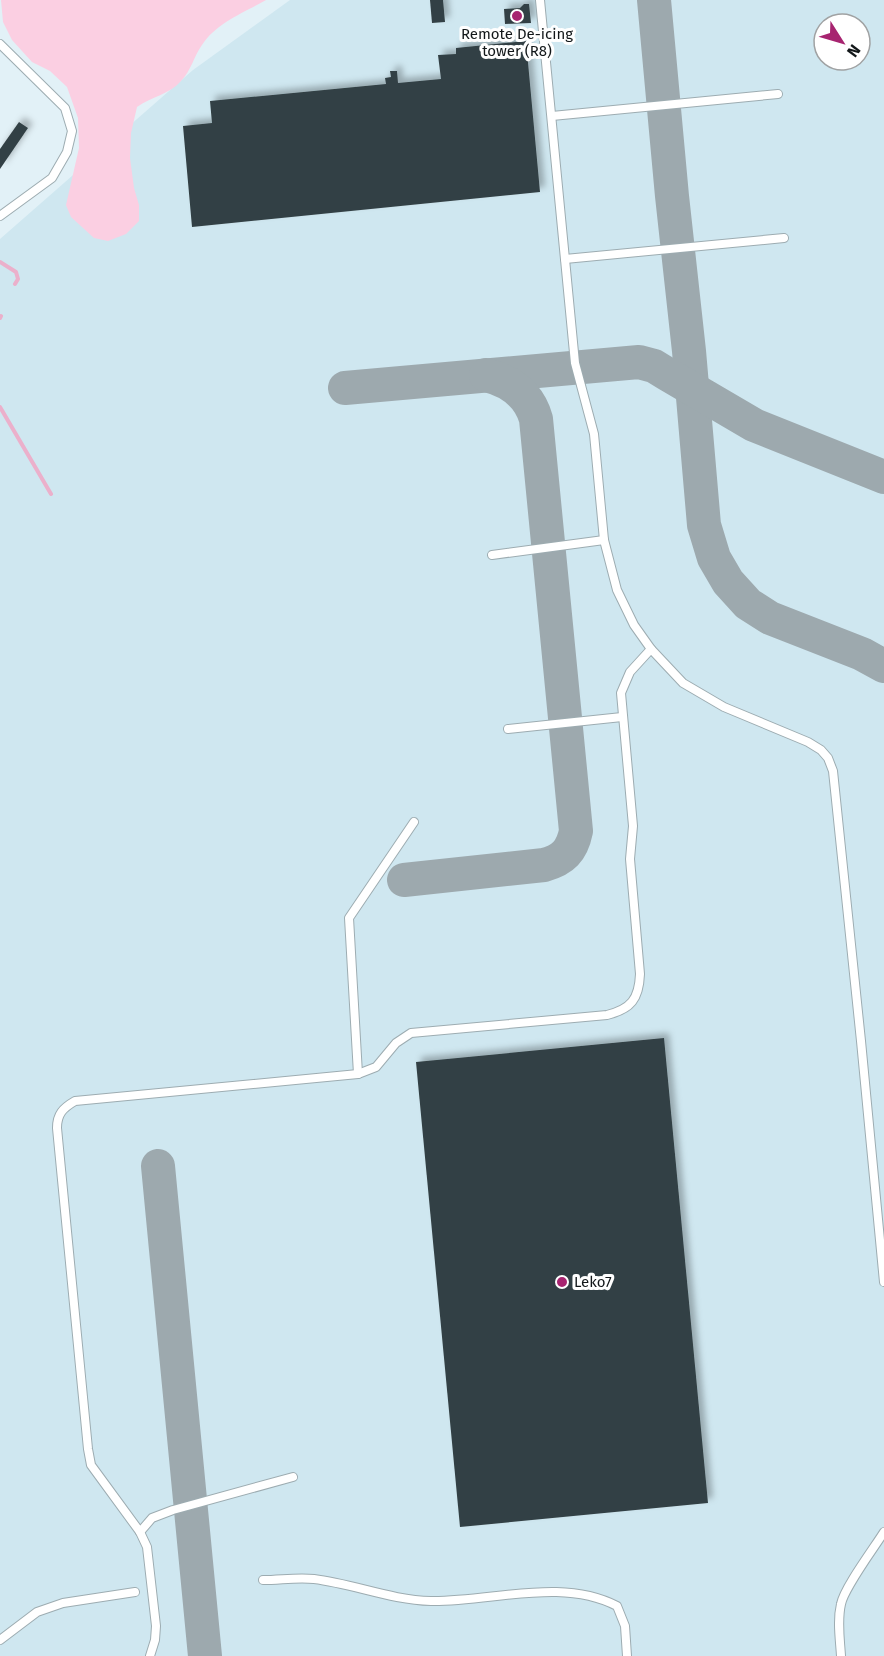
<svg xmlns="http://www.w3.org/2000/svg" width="884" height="1656" font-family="'Fira Sans',sans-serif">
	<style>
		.built { fill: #cfe7f0; fill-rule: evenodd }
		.green { fill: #fbcfe2 }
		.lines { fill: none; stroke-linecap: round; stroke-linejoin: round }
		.stream { stroke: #ebb0cb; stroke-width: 4 }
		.taxiway { stroke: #9da9ae; stroke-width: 34 }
		.building { fill: #334044; filter: url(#shadow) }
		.service-casing { stroke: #9dacb1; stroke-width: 10 }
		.service { stroke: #fff; stroke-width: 8 }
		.poi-dot { fill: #a72470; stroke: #fff; stroke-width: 2 }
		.labels { text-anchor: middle; stroke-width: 6; stroke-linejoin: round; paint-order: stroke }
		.poi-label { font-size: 15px; fill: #121719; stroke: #fff }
	</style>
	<defs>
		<filter id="shadow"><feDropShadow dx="5" dy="-5" stdDeviation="3" flood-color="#0004"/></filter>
	</defs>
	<rect width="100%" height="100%" fill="#e2f1f7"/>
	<path class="built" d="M290,0H884V1656H0V239L193,70ZM824,24H860V60H824Z"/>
	<path class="green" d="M1,0H266C245,12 216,23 202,45C194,56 191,71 181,81C170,94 151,97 137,107L131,133L130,158L134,188L139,205V221L126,234L108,241L94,238L71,217L66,205L79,148L78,118L67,87L50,71L32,62L12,40L3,22Z"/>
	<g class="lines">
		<g class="stream">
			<polyline points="0,262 16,272 18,279 15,284"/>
			<polyline points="0,318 1,316"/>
			<polyline points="0,407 51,494"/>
		</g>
		<g class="taxiway">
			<polyline points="654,0 672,196 689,351 704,525 714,558 728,582 748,604 770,618 862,654 884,666"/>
			<polyline points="345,388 639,362 654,366 667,374 754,425 884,477"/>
			<path d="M404,880L544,865C563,860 572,851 576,831L536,419C529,394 510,381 486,375"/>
			<polyline points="158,1166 205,1656"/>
		</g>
	</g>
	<g class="building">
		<polygon points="430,0 443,0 445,22 432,23"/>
		<polygon points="524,4 529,4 531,23 505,24 504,9 520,8"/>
		<polygon points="526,41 540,192 192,227 183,126 212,123 210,101 386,84 385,78 391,77 390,71 397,71 398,83 441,79 438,55 456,54 456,48"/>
		<polygon points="19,122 28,128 0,169 0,149"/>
		<polygon points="664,1038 708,1503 460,1527 416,1062"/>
	</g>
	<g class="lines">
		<g class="service-casing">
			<g id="service">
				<polyline points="540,0 575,363 594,434 604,540 617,590 634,625 651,649 683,683 724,707 808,742 821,750 828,758 833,771 861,1041 884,1282"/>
				<polyline points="0,44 65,108 72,131 67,152 52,178 0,216"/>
				<polyline points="552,116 778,94"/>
				<polyline points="565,259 784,238"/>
				<polyline points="492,555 604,540"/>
				<polyline points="508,729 622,717"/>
				<polyline points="358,1074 349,918 414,822"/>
				<polyline points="140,1532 152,1518 173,1510 293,1477"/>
				<path d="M263,1580C280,1580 298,1577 314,1579C354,1584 391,1600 431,1601C492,1602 561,1577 617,1606L625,1626L627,1656"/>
				<polyline points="0,1640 37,1612 63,1603 135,1592"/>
				<path d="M150,1656L155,1640L156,1626L147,1547L140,1532L91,1465L88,1449L57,1128C57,1114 63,1108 75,1101L358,1074L376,1067L396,1043L411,1033L607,1015C631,1009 639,999 640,974L630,859L633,826L621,693L630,672L651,649"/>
				<path d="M841,1656C840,1639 837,1621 841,1604C844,1588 874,1548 884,1532"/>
			</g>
		</g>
		<use href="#service" class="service"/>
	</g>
	<g class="poi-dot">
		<circle cx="517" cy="16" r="6"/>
		<circle cx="562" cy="1282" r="6"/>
	</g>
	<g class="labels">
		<g class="poi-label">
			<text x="517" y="39">Remote De-icing<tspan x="517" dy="17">tower (R8)</tspan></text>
			<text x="574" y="1287" text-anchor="start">Leko7</text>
		</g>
	</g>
	<g transform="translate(842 42) rotate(127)"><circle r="28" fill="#ffffff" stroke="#a0a2a3" stroke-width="1.5"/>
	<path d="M0-4.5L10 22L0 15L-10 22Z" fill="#a72470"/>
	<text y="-9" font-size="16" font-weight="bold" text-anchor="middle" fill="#121719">N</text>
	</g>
</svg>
